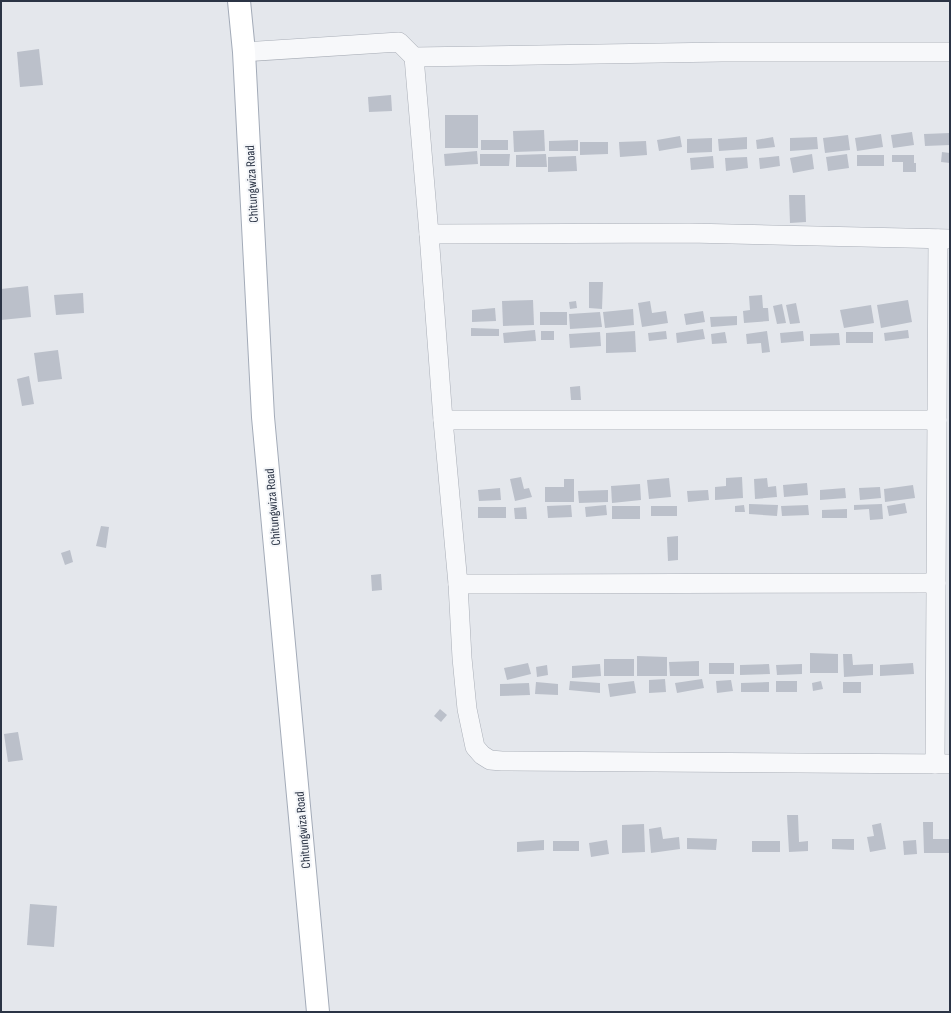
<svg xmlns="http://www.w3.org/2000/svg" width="951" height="1013" font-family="'Sofia Sans Condensed',sans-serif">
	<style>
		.building { fill: #bbc0ca }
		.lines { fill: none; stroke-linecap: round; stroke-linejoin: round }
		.minor-casing { stroke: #a9aeb7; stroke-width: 20 }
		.major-casing { stroke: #a3abb8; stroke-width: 24 }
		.minor { stroke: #f7f8fa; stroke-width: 19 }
		.major { stroke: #fff; stroke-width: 22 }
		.labels { text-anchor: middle; stroke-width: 4; stroke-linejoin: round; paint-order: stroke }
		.street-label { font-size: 13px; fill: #2b3445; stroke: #f4f6f9 }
	</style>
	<rect width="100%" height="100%" fill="#e4e7ec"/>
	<g class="building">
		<polygon points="39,49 43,85 20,87 17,52"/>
		<polygon points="391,95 392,111 369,112 368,97"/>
		<rect x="445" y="115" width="33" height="33"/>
		<polygon points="544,130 545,151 514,152 513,131"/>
		<polygon points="912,132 914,145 893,148 891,135"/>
		<polygon points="950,133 950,145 925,146 924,134"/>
		<polygon points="881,134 883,147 857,151 855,138"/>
		<polygon points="848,135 850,150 825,153 823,138"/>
		<polygon points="680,136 682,147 659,151 657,140"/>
		<polygon points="747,137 747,149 719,151 718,139"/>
		<polygon points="773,137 775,147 757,149 756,140"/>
		<polygon points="817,137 818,149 790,151 790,138"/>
		<polygon points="712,138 712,152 687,153 687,139"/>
		<rect x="481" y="140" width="27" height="10"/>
		<polygon points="578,140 578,151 549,151 549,141"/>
		<polygon points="646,141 647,155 620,157 619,142"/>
		<polygon points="580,142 608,142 608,154 580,155"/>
		<polygon points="477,151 478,164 445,166 444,154"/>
		<polygon points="942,152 950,153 950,163 941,162"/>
		<polygon points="480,154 510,154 509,166 480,166"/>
		<polygon points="546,154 547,167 516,167 516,155"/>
		<polygon points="812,154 814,169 793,173 790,158"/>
		<polygon points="847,154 849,168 828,171 826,157"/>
		<rect x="857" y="155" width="27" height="11"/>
		<polygon points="892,155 914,155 914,163 916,163 916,172 903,172 903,162 892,162"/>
		<polygon points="576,156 577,171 548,172 548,157"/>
		<polygon points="713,156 714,168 691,170 690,158"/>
		<polygon points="779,156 780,166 760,169 759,158"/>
		<polygon points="747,157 748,168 726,171 725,158"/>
		<polygon points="789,195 805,195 806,222 790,223"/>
		<polygon points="589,282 603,282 602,309 589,308"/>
		<polygon points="28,286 31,317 1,320 1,289"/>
		<polygon points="83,293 84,313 56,315 54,295"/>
		<polygon points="762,295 763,308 768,308 769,321 744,323 743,311 750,310 749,296"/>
		<polygon points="533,300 534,325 503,326 502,301"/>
		<polygon points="908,300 912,322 881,328 877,305"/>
		<polygon points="576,301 577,308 570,309 569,302"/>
		<polygon points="650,301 652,313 666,311 668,323 642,327 638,303"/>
		<polygon points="796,303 800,323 790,324 786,305"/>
		<polygon points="782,304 786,323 777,324 773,306"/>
		<polygon points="871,305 874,323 844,328 840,310"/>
		<polygon points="495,308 496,321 472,322 472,310"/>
		<polygon points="633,309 634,325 605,328 603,312"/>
		<polygon points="703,311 705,322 686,325 684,314"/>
		<rect x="540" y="312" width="27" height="13"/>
		<polygon points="600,312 602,327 570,329 569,314"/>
		<polygon points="737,316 737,325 711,327 710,317"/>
		<polygon points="471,328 499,329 499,336 471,336"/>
		<polygon points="703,329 705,339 677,343 676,333"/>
		<polygon points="535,330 536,341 504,343 503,333"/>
		<polygon points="908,330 909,338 885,341 884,333"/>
		<rect x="541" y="331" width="13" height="9"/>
		<polygon points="635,331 636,352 606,353 606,333"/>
		<polygon points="666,331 667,339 649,341 648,333"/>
		<polygon points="767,331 770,352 762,353 761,343 747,344 746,334"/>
		<polygon points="803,331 804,341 781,343 780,333"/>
		<polygon points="600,332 601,346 570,348 569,334"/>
		<polygon points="725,332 727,343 712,344 711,334"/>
		<rect x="846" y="332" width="27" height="11"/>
		<polygon points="839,333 840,345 810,346 810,334"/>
		<polygon points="58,350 62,379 38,382 34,353"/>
		<polygon points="29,376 34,404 22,406 17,379"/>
		<polygon points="580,386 581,400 571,400 570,387"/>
		<polygon points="521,477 524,489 529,488 532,497 515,501 510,479"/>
		<polygon points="742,477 743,498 715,500 715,487 726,486 726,478"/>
		<polygon points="669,478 671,497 649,499 647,480"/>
		<polygon points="767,478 768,487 776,486 777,497 755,499 754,479"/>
		<polygon points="564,479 574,479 574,502 545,502 545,487 564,487"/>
		<polygon points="807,483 808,495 784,497 783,485"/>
		<polygon points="640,484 641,500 612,503 611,486"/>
		<polygon points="913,485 915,498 885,502 884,489"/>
		<polygon points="880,487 881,498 860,500 859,488"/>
		<polygon points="500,488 501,500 479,501 478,490"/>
		<polygon points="845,488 846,498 820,500 820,490"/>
		<polygon points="608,490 608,502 579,503 578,491"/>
		<polygon points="708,490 709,500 688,502 687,491"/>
		<polygon points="905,503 907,513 889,516 887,506"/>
		<polygon points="749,504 778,505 777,516 749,514"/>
		<polygon points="882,504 883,519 870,520 869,509 854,510 854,505"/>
		<polygon points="571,505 572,517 548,518 547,506"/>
		<polygon points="606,505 607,515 586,517 585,507"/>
		<polygon points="744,505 745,512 735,512 735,506"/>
		<polygon points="808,505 809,515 782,516 781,506"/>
		<rect x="612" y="506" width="28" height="13"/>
		<rect x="651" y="506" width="26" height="10"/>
		<rect x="478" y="507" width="28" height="11"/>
		<polygon points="526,507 527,519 515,519 514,508"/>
		<polygon points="847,509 847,518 822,518 822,510"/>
		<polygon points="101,526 109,527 106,548 96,546"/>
		<polygon points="678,536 678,560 668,561 667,537"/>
		<polygon points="70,550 73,562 65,565 61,553"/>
		<polygon points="381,574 382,590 372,591 371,575"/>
		<polygon points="810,653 838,654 838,673 810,673"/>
		<polygon points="843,654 852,654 853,665 873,664 873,675 844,677"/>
		<polygon points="637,656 667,657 667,676 637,676"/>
		<rect x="604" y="659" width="30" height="17"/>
		<polygon points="699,661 699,676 670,676 669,662"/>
		<polygon points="528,663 531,674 507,680 504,668"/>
		<rect x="709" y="663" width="25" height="11"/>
		<polygon points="913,663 914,674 880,676 880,665"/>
		<polygon points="600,664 601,676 572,678 572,666"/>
		<polygon points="769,664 770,674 740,675 740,665"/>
		<polygon points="802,664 802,674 777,675 776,665"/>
		<polygon points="547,665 548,675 537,677 536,667"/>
		<polygon points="665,679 666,692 649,693 649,680"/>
		<polygon points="702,679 704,688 677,693 675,683"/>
		<polygon points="731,680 733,691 717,693 716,681"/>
		<polygon points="570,681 600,683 600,693 569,690"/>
		<polygon points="634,681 636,693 610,697 608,684"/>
		<rect x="776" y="681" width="21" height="11"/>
		<polygon points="821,681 823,689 813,691 812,683"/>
		<polygon points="536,682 558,684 558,695 535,694"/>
		<polygon points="769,682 769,692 741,692 741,683"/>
		<rect x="843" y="682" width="18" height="11"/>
		<polygon points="529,683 530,695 500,696 500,684"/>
		<polygon points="440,709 447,715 441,722 434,716"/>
		<polygon points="18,732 23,760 8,762 4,734"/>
		<polygon points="787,815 798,815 799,842 808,841 808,851 789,852"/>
		<polygon points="923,822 933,822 933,839 950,839 950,853 924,853"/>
		<polygon points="881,823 886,849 870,852 867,837 874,836 872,825"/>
		<polygon points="644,824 645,852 622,853 622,825"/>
		<polygon points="661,827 663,839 679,837 680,849 651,853 649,829"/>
		<polygon points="687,838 717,839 716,850 687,849"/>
		<polygon points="832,839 854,839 854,850 832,849"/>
		<polygon points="544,840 544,850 517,852 517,842"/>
		<polygon points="607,840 609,854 591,857 589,843"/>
		<polygon points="916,840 917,854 904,855 903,841"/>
		<rect x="553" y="841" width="26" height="10"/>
		<rect x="752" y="841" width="28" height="11"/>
		<polygon points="30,904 57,906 54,947 27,945"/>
	</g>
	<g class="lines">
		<g class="minor-casing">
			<g id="minor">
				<polyline points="244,52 399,42 414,57 722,52 950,52"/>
				<polyline points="414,57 429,234 443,420 458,584 462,658 467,709 475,747 482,755 490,760 502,761 950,764"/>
				<polyline points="429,234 689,233 950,239"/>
				<polyline points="443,420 937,420"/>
				<polyline points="458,584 936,583"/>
				<polyline points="935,764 938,239"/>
			</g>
		</g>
		<g class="major-casing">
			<polyline id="major" points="239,1 244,52 263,417 318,1012"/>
		</g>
		<use href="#minor" class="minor"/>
		<use href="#major" class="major"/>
	</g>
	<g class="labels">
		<g class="street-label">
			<text transform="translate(251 184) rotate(-93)" y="5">Chitungwiza Road</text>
			<text transform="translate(272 507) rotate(-95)" y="5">Chitungwiza Road</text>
			<text transform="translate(302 830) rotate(-95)" y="5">Chitungwiza Road</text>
		</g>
	</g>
	<rect width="951" height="1013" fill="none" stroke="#2b3445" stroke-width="4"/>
</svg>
